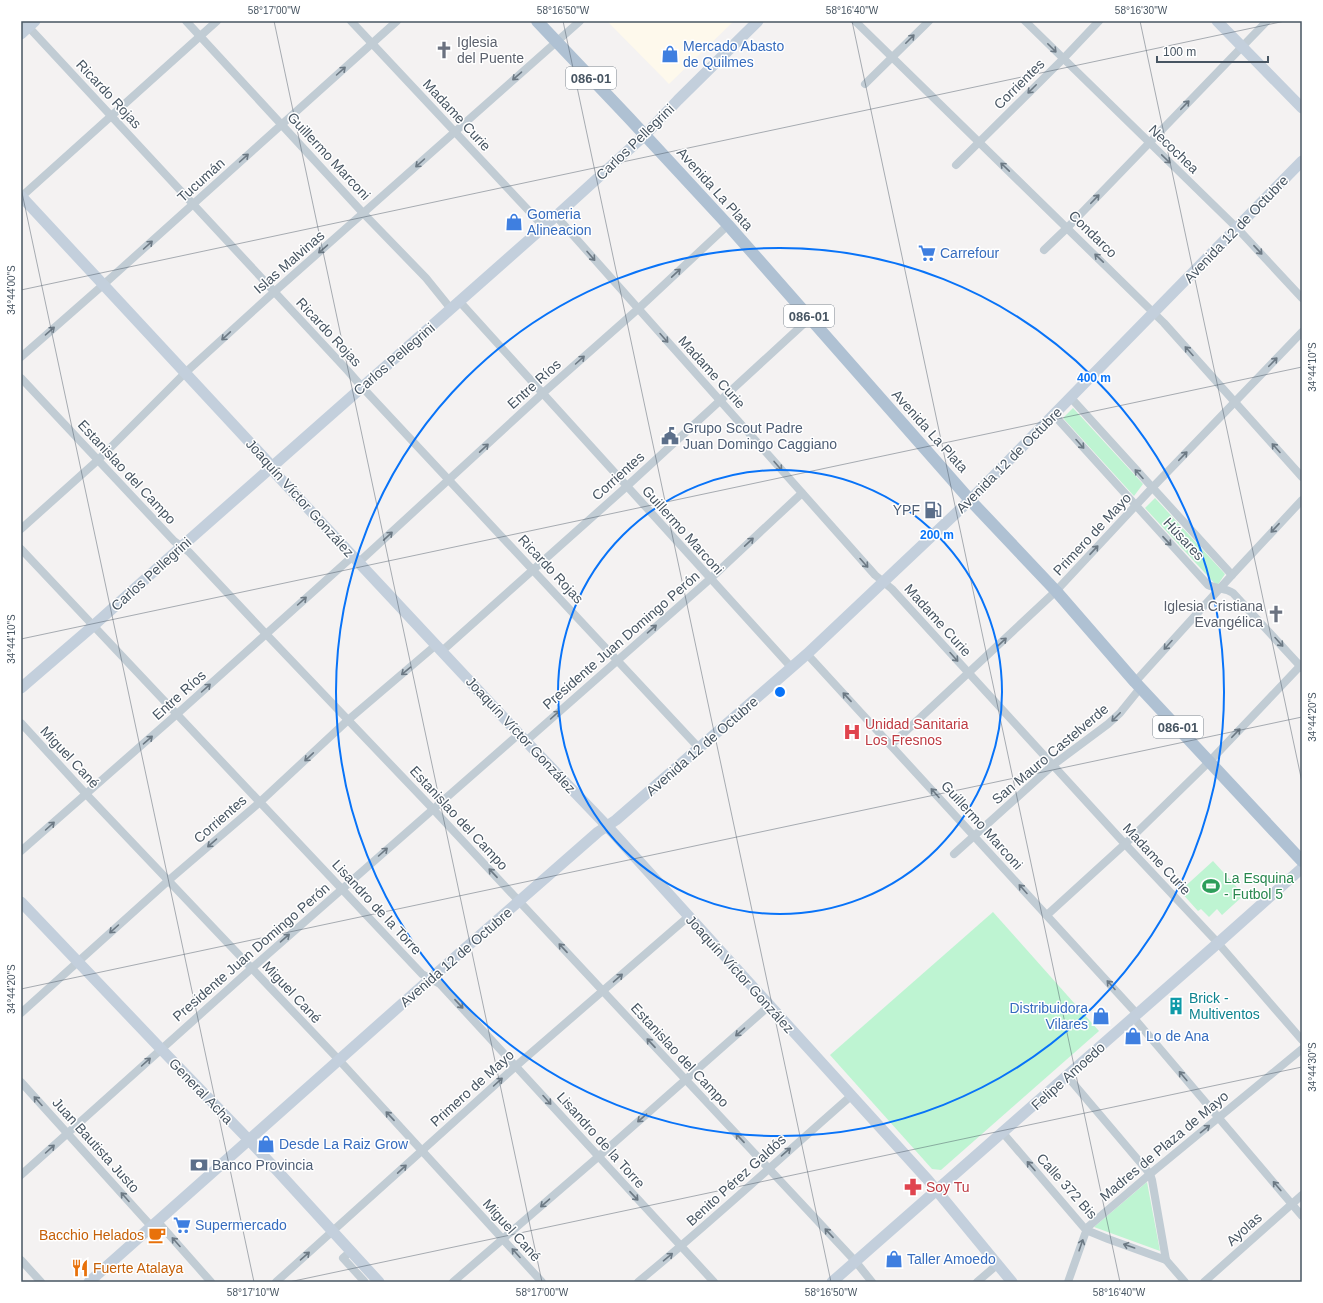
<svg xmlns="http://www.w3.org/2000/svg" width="1323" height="1303" font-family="Helvetica,sans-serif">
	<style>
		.commercial { fill: #fef9ec }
		.green { fill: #bef4d2 }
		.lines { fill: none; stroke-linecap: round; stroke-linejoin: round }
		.street { stroke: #c1ccd4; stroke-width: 8 }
		.secondary { stroke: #c3cfdc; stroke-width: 11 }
		.primary { stroke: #afc1d3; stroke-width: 12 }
		.oneway { stroke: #6c7984 }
		.ticks { fill: none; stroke: #475562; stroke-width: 1; stroke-opacity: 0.45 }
		.ring { fill: none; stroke: #0873f8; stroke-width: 2 }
		.labels { text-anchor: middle; stroke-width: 3; stroke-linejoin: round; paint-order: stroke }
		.shield { fill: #fff; stroke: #7e8891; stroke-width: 1 }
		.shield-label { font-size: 13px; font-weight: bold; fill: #475562 }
		.worship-label { font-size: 14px; fill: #5b616d; stroke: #fff; text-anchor: start }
		.shop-label { font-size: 14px; fill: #366cbe; stroke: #fff; text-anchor: start }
		.street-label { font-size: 14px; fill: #475562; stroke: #fff }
		.service-label { font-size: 14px; fill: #4e5e75; stroke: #fff; text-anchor: start }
		.health-label { font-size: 14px; fill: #be3a42; stroke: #fff; text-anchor: start }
		.leisure-label { font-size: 14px; fill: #27864d; stroke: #fff; text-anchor: start }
		.culture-label { font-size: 14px; fill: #0d838f; stroke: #fff; text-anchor: start }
		.food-label { font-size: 14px; fill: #c56008; stroke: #fff; text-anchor: end }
		.centre { fill: #0873f8; stroke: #fff; stroke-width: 2 }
		.ring-label { font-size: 12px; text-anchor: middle; font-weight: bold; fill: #0873f8; stroke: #fff; stroke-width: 3; stroke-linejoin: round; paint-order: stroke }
		.neatline { fill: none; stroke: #475562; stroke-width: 1.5 }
		.ticks-label { font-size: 10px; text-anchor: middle; fill: #475562 }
	</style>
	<rect width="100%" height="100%" fill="#f4f2f2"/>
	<polygon class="commercial" points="607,21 734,21 669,84"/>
	<g class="green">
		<polygon points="1073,408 1143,484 1134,496 1063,418"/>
		<polygon points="1155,498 1225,574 1217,586 1145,508"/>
		<polygon points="1213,861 1244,895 1222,915 1217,909 1209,917 1201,909 1198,911 1180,891"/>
		<polygon points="993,912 1099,1031 941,1170 932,1169 830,1055"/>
		<polygon points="1147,1182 1160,1251 1094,1227"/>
	</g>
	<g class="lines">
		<g class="street">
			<polyline points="23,21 348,371 362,387 699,748"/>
			<polyline points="186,21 363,213 426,278 451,309"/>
			<polyline points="351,21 544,227"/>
			<polyline points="855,21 1164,323 1302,477"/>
			<polyline points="1025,21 1237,228 1302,298"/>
			<polyline points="865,84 929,21"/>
			<polyline points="956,165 1063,59 1099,21"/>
			<polyline points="21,197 217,21"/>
			<polyline points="556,216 875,575 892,589 1125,844 1218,943 1302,1040"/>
			<polyline points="1044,250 1068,227 1267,21"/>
			<polyline points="460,302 791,667"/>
			<polyline points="21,357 103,285 397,21"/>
			<polyline points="21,378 174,541 189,552 266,634 432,808 856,1262 872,1282"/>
			<polyline points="1071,398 1232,575"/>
			<path d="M1054,415L1208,585C1217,589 1226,588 1233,593L1302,668"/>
			<polyline points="21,529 98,460 185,373 274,292 580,21"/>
			<polyline points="21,549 422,974 440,984 714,1282"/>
			<polyline points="359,562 543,393 638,309 728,225"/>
			<polyline points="442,651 626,487 810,318"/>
			<polyline points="807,654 1137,1014"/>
			<polyline points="1135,682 1232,575 1302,500"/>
			<polyline points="21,723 86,794 339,1060 542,1282"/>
			<polyline points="526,741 710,579 802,493"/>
			<polyline points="891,745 1056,591 1152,488 1302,332"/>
			<polyline points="21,851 177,714 353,556"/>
			<polyline points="954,854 1053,765 1108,724 1120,713 1141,687"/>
			<polyline points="1047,915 1125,844 1209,762 1302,664"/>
			<polyline points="21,1013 169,880 260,802 348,720 436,645"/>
			<polyline points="1133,1017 1302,1216"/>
			<polyline points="1067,1076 1150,1174 1152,1180 1166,1260 1185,1282"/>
			<polyline points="21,1082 151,1226"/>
			<polyline points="1003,1133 1086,1230 1108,1239 1166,1260"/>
			<polyline points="21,1175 252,968 519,734"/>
			<polyline points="157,1221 211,1282"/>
			<polyline points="351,1251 343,1258 364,1281 363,1282"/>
			<polyline points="21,1260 41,1282"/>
			<polyline points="276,1282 516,1066 688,917"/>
			<polyline points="453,1282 598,1157 769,1006"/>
			<path d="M638,1282C711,1222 780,1158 851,1096"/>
			<polyline points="977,1282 998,1264"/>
			<polyline points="1068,1282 1085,1234 1089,1226 1150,1174 1302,1049"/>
			<polyline points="1204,1282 1302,1195"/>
		</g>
		<g class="secondary">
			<polyline points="1217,21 1302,108"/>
			<polyline points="21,34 35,21"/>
			<polyline points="21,196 268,462 276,474 519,734 607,826 928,1180 1012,1282"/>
			<polyline points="21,688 93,626 181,547 556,216 645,135 678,100 758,21"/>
			<polyline points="21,902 161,1049 249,1140 379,1282"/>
			<polyline points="89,1282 430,979 598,832 616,820 807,654 970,500 1302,161"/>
			<polyline points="832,1282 1218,943 1302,868"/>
		</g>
		<polyline class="primary" points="537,21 629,118 728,225 970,500 1056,591 1135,682 1302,861"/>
	</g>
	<defs><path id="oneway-shaft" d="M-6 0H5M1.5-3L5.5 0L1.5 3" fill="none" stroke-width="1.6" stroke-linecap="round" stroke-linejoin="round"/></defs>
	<g class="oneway">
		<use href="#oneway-shaft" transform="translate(910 39) rotate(-45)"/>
		<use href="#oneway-shaft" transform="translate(1052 48) rotate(45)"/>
		<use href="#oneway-shaft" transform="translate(341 71) rotate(-42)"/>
		<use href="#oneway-shaft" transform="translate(517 76) rotate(139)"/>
		<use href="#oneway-shaft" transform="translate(1032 89) rotate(135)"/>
		<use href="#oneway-shaft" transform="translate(1185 105) rotate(-46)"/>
		<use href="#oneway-shaft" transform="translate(244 158) rotate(-42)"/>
		<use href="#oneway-shaft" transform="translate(1166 159) rotate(44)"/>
		<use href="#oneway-shaft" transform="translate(420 163) rotate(138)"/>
		<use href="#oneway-shaft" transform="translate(1005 167) rotate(-136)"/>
		<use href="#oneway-shaft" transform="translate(1095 199) rotate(-46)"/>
		<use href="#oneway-shaft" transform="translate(148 245) rotate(-42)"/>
		<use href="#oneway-shaft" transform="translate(323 249) rotate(139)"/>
		<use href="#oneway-shaft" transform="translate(1258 250) rotate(47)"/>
		<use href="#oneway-shaft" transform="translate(591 256) rotate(49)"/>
		<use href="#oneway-shaft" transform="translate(1099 258) rotate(-136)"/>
		<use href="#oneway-shaft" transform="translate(676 273) rotate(-43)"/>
		<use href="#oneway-shaft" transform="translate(50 331) rotate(-41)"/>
		<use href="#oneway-shaft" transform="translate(226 336) rotate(137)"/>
		<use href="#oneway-shaft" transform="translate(664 338) rotate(48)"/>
		<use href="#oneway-shaft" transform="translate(1189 351) rotate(-132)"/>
		<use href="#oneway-shaft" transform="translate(580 360) rotate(-42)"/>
		<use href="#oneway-shaft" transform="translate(1273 362) rotate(-46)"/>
		<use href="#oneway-shaft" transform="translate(1080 444) rotate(48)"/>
		<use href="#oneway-shaft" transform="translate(484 448) rotate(-43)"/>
		<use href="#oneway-shaft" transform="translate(1276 448) rotate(-132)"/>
		<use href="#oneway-shaft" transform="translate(1183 456) rotate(-46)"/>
		<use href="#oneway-shaft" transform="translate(778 466) rotate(49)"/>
		<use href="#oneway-shaft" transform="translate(1139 474) rotate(-132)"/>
		<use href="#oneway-shaft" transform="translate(1275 528) rotate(133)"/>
		<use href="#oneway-shaft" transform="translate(388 536) rotate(-43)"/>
		<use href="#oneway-shaft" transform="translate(1167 541) rotate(47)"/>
		<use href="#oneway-shaft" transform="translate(749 542) rotate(-43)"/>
		<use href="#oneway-shaft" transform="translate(1094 550) rotate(-47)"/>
		<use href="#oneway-shaft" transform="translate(864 563) rotate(48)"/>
		<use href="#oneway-shaft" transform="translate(302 601) rotate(-42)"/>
		<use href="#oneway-shaft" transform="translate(652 629) rotate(-41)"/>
		<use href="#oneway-shaft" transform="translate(1002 642) rotate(-43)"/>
		<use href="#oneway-shaft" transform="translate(1279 642) rotate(48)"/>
		<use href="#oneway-shaft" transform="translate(1168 645) rotate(132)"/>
		<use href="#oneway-shaft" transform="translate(954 657) rotate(48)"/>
		<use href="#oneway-shaft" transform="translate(406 671) rotate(140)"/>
		<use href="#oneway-shaft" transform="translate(206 688) rotate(-42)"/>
		<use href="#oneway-shaft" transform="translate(847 697) rotate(-133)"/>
		<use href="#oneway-shaft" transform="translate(555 715) rotate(-42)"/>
		<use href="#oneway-shaft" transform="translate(1116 717) rotate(135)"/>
		<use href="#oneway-shaft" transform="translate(1236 733) rotate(-46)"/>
		<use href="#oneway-shaft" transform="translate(148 740) rotate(-41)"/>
		<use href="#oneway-shaft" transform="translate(309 757) rotate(137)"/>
		<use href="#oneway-shaft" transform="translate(935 793) rotate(-132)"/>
		<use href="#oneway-shaft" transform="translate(50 826) rotate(-42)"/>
		<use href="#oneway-shaft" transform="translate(212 843) rotate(139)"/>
		<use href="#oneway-shaft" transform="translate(383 852) rotate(-42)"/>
		<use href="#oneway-shaft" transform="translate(493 873) rotate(-133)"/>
		<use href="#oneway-shaft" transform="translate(1023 889) rotate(-132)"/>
		<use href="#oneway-shaft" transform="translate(114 929) rotate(138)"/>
		<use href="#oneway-shaft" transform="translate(285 938) rotate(-41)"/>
		<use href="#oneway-shaft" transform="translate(563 948) rotate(-133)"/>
		<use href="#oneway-shaft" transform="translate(618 978) rotate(-41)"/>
		<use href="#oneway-shaft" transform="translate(1111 985) rotate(-132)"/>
		<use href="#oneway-shaft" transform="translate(459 1004) rotate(47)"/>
		<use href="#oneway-shaft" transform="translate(740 1032) rotate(139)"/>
		<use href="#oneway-shaft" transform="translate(651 1043) rotate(-133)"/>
		<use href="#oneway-shaft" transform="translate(146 1062) rotate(-42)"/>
		<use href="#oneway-shaft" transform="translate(1183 1076) rotate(-130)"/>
		<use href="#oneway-shaft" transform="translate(498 1082) rotate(-42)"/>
		<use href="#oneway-shaft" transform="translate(547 1100) rotate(48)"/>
		<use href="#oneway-shaft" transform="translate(38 1101) rotate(-132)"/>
		<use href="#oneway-shaft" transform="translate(390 1116) rotate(-133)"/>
		<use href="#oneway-shaft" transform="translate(642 1118) rotate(139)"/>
		<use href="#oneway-shaft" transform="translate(1205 1129) rotate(-39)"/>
		<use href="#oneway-shaft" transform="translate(740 1138) rotate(-133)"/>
		<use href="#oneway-shaft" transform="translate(50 1149) rotate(-42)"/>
		<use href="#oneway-shaft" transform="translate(786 1152) rotate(-41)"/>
		<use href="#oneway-shaft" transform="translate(1031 1166) rotate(-131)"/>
		<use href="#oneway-shaft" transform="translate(402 1169) rotate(-43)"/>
		<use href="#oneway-shaft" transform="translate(1277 1186) rotate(-130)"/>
		<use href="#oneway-shaft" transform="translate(634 1196) rotate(47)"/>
		<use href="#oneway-shaft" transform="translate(125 1197) rotate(-132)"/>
		<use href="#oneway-shaft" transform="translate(545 1203) rotate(139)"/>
		<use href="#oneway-shaft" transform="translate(829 1233) rotate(-133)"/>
		<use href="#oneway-shaft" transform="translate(176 1242) rotate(-132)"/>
		<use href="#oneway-shaft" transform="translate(1081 1245) rotate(-71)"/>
		<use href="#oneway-shaft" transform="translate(1129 1246) rotate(-161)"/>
		<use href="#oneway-shaft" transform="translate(516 1253) rotate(-132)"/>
		<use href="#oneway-shaft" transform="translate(305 1256) rotate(-41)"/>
		<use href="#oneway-shaft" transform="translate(668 1257) rotate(-40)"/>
	</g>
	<path class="ticks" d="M274,21L542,1282M563,21L831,1282M852,21L1120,1282M1140,21L1302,782M21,188L254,1282M21,290L1285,21M21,639L1302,367M21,989L1302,717M289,1282L1302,1067"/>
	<g class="ring">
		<circle cx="780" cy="692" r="222"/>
		<circle cx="780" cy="692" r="444"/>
	</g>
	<defs>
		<g id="church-bare" transform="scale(1.38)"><path d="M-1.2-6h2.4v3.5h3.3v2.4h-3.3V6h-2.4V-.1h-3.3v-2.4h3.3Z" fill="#6b7280" stroke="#fff" stroke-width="2.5" paint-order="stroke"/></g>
		<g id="shop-bare" transform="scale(1.38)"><path d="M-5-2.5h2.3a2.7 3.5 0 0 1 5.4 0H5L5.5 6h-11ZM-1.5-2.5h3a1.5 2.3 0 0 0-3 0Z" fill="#3f7fe0" stroke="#fff" stroke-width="2.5" paint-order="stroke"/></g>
		<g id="supermarket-bare" transform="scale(1.38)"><path d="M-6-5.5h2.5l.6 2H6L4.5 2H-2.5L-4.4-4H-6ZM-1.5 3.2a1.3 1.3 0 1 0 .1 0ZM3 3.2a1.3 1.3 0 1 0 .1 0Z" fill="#3f7fe0" stroke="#fff" stroke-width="2.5" paint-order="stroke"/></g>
		<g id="civic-bare" transform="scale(1.38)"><path d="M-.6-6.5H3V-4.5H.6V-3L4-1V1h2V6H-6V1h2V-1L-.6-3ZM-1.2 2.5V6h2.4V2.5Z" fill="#5c6f8a" stroke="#fff" stroke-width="2.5" paint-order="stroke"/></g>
		<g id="fuel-bare" transform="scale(1.38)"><path d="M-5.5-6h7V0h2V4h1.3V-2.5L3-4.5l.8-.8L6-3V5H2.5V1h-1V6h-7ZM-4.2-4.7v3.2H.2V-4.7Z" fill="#5c6f8a" stroke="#fff" stroke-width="2.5" paint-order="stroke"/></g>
		<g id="hospital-bare" transform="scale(1.38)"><path d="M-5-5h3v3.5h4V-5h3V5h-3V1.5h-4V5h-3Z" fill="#e0444e" stroke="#fff" stroke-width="2.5" paint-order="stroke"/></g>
		<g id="stadium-bare" transform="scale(1.38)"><path d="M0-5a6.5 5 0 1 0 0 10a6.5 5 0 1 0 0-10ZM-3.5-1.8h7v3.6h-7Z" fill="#2e9e5b" stroke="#fff" stroke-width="2.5" paint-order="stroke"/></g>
		<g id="building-bare" transform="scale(1.38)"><path d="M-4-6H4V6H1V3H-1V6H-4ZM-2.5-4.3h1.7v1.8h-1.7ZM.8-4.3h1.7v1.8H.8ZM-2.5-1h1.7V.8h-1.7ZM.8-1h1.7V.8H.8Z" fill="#0f9aa8" stroke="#fff" stroke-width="2.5" paint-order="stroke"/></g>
		<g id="bank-bare" transform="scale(1.38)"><path d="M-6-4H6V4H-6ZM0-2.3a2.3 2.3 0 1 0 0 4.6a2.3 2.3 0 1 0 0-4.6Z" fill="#5c6f8a" stroke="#fff" stroke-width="2.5" paint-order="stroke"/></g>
		<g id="pharmacy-bare" transform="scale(1.38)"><path d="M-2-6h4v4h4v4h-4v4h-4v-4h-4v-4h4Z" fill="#e0444e" stroke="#fff" stroke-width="2.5" paint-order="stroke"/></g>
		<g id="cafe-bare" transform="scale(1.38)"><path d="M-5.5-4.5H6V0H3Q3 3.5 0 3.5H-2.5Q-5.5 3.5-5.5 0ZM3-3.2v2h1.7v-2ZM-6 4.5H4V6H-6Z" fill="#e8710a" stroke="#fff" stroke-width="2.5" paint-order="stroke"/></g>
		<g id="restaurant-bare" transform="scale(1.38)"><path d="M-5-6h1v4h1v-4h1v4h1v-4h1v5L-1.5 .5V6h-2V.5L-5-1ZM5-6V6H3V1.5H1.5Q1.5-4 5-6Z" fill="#e8710a" stroke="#fff" stroke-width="2.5" paint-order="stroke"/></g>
	</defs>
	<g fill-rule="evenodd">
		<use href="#church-bare" x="444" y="50"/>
		<use href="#shop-bare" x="670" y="54"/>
		<use href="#shop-bare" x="514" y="222"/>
		<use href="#supermarket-bare" x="927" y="253"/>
		<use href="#civic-bare" x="670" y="436"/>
		<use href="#fuel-bare" x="933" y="510"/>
		<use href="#church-bare" x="1276" y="614"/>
		<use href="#hospital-bare" x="852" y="732"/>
		<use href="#stadium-bare" x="1211" y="886"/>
		<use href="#building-bare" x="1176" y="1006"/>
		<use href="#shop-bare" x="1101" y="1016"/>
		<use href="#shop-bare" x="1133" y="1036"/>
		<use href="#shop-bare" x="266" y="1144"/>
		<use href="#bank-bare" x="199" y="1165"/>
		<use href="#pharmacy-bare" x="913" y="1187"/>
		<use href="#supermarket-bare" x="182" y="1225"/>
		<use href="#cafe-bare" x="157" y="1235"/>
		<use href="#shop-bare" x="894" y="1259"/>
		<use href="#restaurant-bare" x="80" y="1268"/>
	</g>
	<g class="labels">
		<g class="shield">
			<rect x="566" y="67" width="50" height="22" rx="3"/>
			<rect x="784" y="305" width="50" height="22" rx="3"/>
			<rect x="1153" y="716" width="50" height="22" rx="3"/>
		</g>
		<g class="shield-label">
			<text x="591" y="83">086-01</text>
			<text x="809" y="321">086-01</text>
			<text x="1178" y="732">086-01</text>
		</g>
		<g class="worship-label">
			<text x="457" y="47">Iglesia<tspan x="457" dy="16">del Puente</tspan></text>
			<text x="1263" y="611" text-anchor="end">Iglesia Cristiana<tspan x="1263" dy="16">Evangélica</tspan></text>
		</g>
		<g class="shop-label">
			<text x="683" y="51">Mercado Abasto<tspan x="683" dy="16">de Quilmes</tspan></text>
			<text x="527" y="219">Gomeria<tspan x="527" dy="16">Alineacion</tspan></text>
			<text x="940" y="258">Carrefour</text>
			<text x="1088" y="1013" text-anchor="end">Distribuidora<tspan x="1088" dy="16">Vilares</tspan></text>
			<text x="1146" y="1041">Lo de Ana</text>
			<text x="279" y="1149">Desde La Raiz Grow</text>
			<text x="195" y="1230">Supermercado</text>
			<text x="907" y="1264">Taller Amoedo</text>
		</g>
		<g class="street-label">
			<text transform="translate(1019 84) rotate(-45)" y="5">Corrientes</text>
			<text transform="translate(109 94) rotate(47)" y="5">Ricardo Rojas</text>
			<text transform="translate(457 115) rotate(47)" y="5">Madame Curie</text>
			<text transform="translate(635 142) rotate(-44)" y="5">Carlos Pellegrini</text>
			<text transform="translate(1174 149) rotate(44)" y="5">Necochea</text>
			<text transform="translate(329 156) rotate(47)" y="5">Guillermo Marconi</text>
			<text transform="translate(201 180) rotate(-42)" y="5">Tucumán</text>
			<text transform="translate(715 189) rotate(48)" y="5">Avenida La Plata</text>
			<text transform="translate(1236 229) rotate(-46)" y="5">Avenida 12 de Octubre</text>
			<text transform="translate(1093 234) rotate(44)" y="5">Condarco</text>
			<text transform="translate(289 262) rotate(-41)" y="5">Islas Malvinas</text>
			<text transform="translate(329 332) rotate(47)" y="5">Ricardo Rojas</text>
			<text transform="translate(394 359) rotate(-41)" y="5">Carlos Pellegrini</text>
			<text transform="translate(712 372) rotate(48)" y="5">Madame Curie</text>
			<text transform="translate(534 384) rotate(-42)" y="5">Entre Ríos</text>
			<text transform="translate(930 431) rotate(48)" y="5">Avenida La Plata</text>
			<text transform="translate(1009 460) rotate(-45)" y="5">Avenida 12 de Octubre</text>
			<text transform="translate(127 472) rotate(47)" y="5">Estanislao del Campo</text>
			<text transform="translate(618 476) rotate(-42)" y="5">Corrientes</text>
			<text transform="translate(300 498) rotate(48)" y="5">Joaquín Víctor González</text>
			<text transform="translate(683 530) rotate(48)" y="5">Guillermo Marconi</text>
			<text transform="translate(1092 534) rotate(-47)" y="5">Primero de Mayo</text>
			<text transform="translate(1184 539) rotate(47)" y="5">Húsares</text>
			<text transform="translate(551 569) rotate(47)" y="5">Ricardo Rojas</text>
			<text transform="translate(151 574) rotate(-42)" y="5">Carlos Pellegrini</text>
			<text transform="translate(938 620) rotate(48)" y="5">Madame Curie</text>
			<text transform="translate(621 640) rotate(-41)" y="5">Presidente Juan Domingo Perón</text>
			<text transform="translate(179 695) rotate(-42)" y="5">Entre Ríos</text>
			<text transform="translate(521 735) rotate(47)" y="5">Joaquín Víctor González</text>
			<text transform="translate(702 746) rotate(-41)" y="5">Avenida 12 de Octubre</text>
			<text transform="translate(1050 754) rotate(-40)" y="5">San Mauro Castelverde</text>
			<text transform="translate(70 757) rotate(47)" y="5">Miguel Cané</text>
			<text transform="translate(459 818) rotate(47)" y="5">Estanislao del Campo</text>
			<text transform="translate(220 819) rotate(-41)" y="5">Corrientes</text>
			<text transform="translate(982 825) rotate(48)" y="5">Guillermo Marconi</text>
			<text transform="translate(1157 859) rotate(47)" y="5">Madame Curie</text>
			<text transform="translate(377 907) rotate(47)" y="5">Lisandro de la Torre</text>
			<text transform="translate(251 952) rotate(-41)" y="5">Presidente Juan Domingo Perón</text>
			<text transform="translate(456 957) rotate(-41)" y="5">Avenida 12 de Octubre</text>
			<text transform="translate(740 974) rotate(48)" y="5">Joaquín Víctor González</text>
			<text transform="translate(292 992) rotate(47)" y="5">Miguel Cané</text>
			<text transform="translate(680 1055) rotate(47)" y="5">Estanislao del Campo</text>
			<text transform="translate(1068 1076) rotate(-42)" y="5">Felipe Amoedo</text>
			<text transform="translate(472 1088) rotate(-42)" y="5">Primero de Mayo</text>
			<text transform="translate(201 1091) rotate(46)" y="5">General Acha</text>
			<text transform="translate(601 1140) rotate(48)" y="5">Lisandro de la Torre</text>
			<text transform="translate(96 1145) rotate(48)" y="5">Juan Bautista Justo</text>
			<text transform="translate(1164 1146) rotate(-40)" y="5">Madres de Plaza de Mayo</text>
			<text transform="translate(736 1180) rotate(-42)" y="5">Benito Pérez Galdós</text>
			<text transform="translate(1067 1186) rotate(48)" y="5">Calle 372 Bis</text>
			<text transform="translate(1244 1229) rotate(-42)" y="5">Ayolas</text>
			<text transform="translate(512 1230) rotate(48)" y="5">Miguel Cané</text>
		</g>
		<g class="service-label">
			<text x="683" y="433">Grupo Scout Padre<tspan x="683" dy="16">Juan Domingo Caggiano</tspan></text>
			<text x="920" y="515" text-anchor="end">YPF</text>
			<text x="212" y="1170">Banco Provincia</text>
		</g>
		<g class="health-label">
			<text x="865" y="729">Unidad Sanitaria<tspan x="865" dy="16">Los Fresnos</tspan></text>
			<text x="926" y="1192">Soy Tu</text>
		</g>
		<g class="leisure-label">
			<text x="1224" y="883">La Esquina<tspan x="1224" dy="16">- Futbol 5</tspan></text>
		</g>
		<g class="culture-label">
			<text x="1189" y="1003">Brick -<tspan x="1189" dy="16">Multiventos</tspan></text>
		</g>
		<g class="food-label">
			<text x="144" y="1240">Bacchio Helados</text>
			<text x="93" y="1273" text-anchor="start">Fuerte Atalaya</text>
		</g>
	</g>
	<circle cx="780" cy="692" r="6" class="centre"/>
	<g class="ring-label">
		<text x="1094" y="382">400 m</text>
		<text x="937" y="539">200 m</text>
	</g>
	<rect width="1323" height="1303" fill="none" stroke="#ffffff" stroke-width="44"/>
	<path d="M1157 56v6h111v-6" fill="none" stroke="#475562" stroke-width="2"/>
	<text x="1163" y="56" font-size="12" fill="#475562" stroke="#ffffff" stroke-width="3" paint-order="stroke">100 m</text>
	<rect x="22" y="22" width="1279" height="1259" class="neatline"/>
	<g class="ticks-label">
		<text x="274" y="14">58°17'00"W</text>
		<text x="563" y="14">58°16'50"W</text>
		<text x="852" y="14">58°16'40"W</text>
		<text x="1141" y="14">58°16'30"W</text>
		<text transform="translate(11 290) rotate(-90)" y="4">34°44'00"S</text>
		<text transform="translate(1312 367) rotate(-90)" y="4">34°44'10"S</text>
		<text transform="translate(11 639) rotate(-90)" y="4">34°44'10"S</text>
		<text transform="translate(1312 717) rotate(-90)" y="4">34°44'20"S</text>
		<text transform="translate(11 989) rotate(-90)" y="4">34°44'20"S</text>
		<text transform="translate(1312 1067) rotate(-90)" y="4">34°44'30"S</text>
		<text x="253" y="1296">58°17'10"W</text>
		<text x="542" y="1296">58°17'00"W</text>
		<text x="831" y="1296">58°16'50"W</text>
		<text x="1119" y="1296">58°16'40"W</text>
	</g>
</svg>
